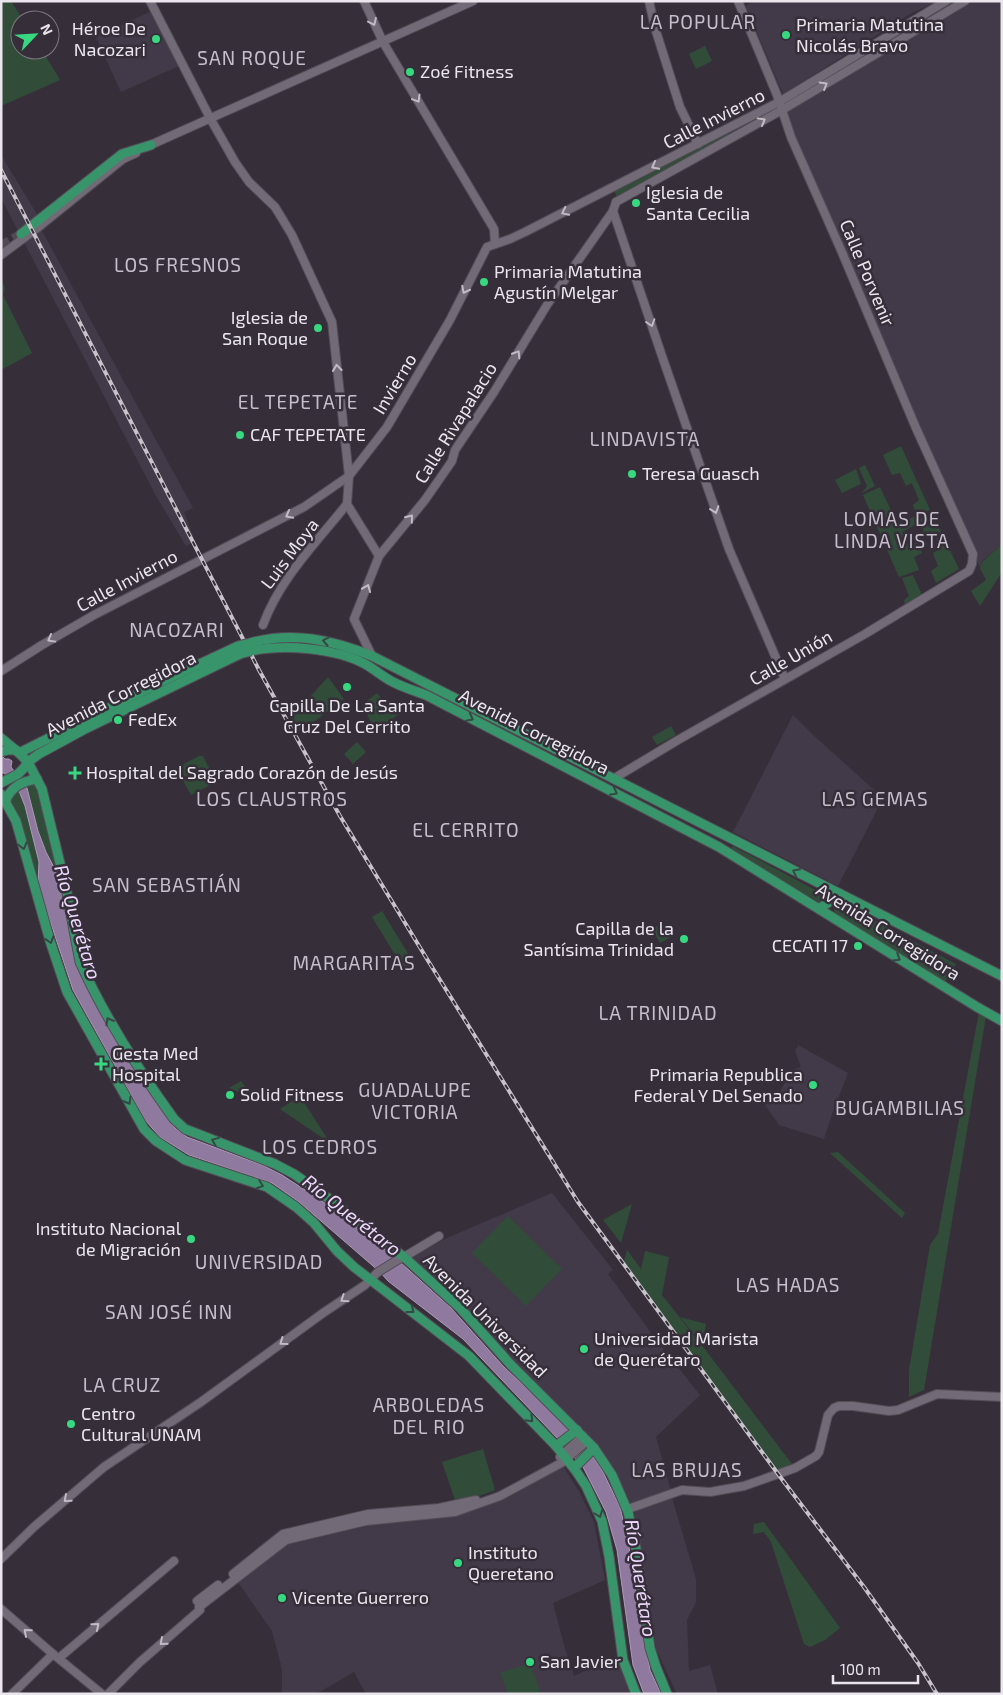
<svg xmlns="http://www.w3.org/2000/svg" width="1003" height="1695" font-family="'Exo 2',sans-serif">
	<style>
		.built { fill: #433a49 }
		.green { fill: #324c3a }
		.water { fill: #90799f; stroke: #ab9ab7 }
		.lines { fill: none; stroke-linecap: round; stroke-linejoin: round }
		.major-tunnel { stroke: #514a55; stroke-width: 9; stroke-dasharray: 9 4.5; stroke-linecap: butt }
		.minor-casing { stroke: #534d56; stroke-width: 10 }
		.major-casing { stroke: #534d56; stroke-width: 11 }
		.minor { stroke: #726a77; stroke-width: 8 }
		.major { stroke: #38956b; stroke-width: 9 }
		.rail-casing { stroke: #c8c3cb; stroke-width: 4 }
		.rail { stroke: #362f3a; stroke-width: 2; stroke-dasharray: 5.5; stroke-linecap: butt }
		.major-bridge-casing { stroke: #534d56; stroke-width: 11; stroke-linecap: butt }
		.major-bridge { stroke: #38956b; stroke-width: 9 }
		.oneway { stroke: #c1bbc4 }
		.oneway2 { stroke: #364846 }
		.poi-dot { fill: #37d880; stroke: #362f3a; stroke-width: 2 }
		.labels { text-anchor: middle; stroke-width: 5; stroke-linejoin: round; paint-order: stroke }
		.poi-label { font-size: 18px; fill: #ebe6ee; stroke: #362f3a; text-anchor: start }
		.street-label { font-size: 18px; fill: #ebe6ee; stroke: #362f3a }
		.neighbourhood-label { font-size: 19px; letter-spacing: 1px; fill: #c6becb; stroke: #362f3a }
		.water-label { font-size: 19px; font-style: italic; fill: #eed8fd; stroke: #362f3a }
	</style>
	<rect width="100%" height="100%" fill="#362f3a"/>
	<g class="built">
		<polygon points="753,1 938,1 910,14 783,94 746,6"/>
		<polygon points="965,1 1002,1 1002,544 982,561 980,568 782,110"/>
		<polygon points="150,12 179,66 121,92 96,37"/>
		<polygon points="1,155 38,216 37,220 42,231 193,508 184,512 195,541 186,546 156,496 1,198"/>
		<polygon points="793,715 812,734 883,798 838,886 733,832"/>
		<polygon points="798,1045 848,1073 832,1114 824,1139 779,1125 765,1105 771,1097 777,1097 792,1070 801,1067 795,1051"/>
		<polygon points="552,1193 613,1270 608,1274 654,1337 700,1395 656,1437 671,1491 631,1504 615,1471 597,1445 513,1361 471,1312 413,1261 413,1256 449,1237"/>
		<polygon points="561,1463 579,1491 594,1522 605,1580 553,1603 565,1649 574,1676 617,1657 630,1694 366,1694 354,1672 316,1694 282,1694 282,1669 272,1631 235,1578 286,1540 487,1501"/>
		<polygon points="672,1498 696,1579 696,1602 687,1620 689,1671 710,1665 718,1694 677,1694 656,1649 634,1511"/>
	</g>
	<g class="green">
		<polygon points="1,1 11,1 23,20 20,20 20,50 42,50 60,80 1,106"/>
		<polygon points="951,1 965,1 813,89 810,86"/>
		<polygon points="705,46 712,61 696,69 689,54"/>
		<polygon points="727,131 730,137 617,197 614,191"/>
		<polygon points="1,278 5,288 3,295 32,353 1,370"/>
		<polygon points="901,446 930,510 918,516 919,519 932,513 959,569 936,583 931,571 938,566 933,553 941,548 933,532 925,535 920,522 902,532 909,547 917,542 922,553 914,557 919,570 899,577 863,495 880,487 898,525 917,515 913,505 919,500 912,483 906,486 900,473 892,475 883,455"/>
		<polygon points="865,465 875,486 862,493 867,486 859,468"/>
		<polygon points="856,469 861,484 842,493 835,480"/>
		<polygon points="1002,544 1002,572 980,606 971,591 986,580 980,568 982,562"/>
		<polygon points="913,575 922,595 905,605 904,600 909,596 902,578"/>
		<polygon points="328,677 344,699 315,721 308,728 307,727 299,732 291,718"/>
		<polygon points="377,693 390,709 400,713 376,732 362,705"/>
		<polygon points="671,726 676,735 657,745 652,737"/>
		<polygon points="357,742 366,752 353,764 344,754"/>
		<polygon points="199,756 203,756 216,782 191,795 176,768"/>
		<path d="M37,779L62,873L59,877C44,849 33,820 27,788L24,782Z"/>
		<path d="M16,787C24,797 38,848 39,862C40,869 39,878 38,885L6,800Z"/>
		<polygon points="733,846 821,893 820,903 729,849"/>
		<polygon points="843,904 956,964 945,982 836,916 834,910 836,905"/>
		<polygon points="382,911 410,957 405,971 372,917"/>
		<polygon points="663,923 671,937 660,943 652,929"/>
		<polygon points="979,1012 986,1016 924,1390 909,1397 909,1370 930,1245 938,1234"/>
		<polygon points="241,1081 256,1100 229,1088"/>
		<polygon points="300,1096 330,1143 280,1109"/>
		<polygon points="838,1152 905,1213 902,1218 830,1153"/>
		<polygon points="632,1204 621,1243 603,1220"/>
		<polygon points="508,1216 562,1269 526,1306 472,1253"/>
		<polygon points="627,1250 641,1269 645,1251 669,1257 662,1295 707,1352 795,1468 777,1471 774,1468 623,1265"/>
		<polygon points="680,1317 706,1324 702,1344"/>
		<polygon points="483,1449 495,1490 485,1494 456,1503 442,1462"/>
		<polygon points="764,1522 840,1628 825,1640 810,1647 804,1644 771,1542 764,1532 753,1534 754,1524"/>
		<polygon points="530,1663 541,1694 508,1694 500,1673"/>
	</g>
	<polygon class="water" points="1,755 5,759 9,759 12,761 11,767 27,788 38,831 46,852 59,877 77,963 83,977 92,997 125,1056 175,1128 187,1137 262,1165 282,1175 325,1203 390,1253 451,1308 504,1367 570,1429 592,1455 602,1470 620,1507 628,1541 643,1632 650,1670 661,1694 644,1694 633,1665 617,1550 606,1512 583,1467 559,1440 463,1339 388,1281 380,1272 299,1202 272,1183 189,1155 160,1137 145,1120 73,990 38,885 39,862 25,806 19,791 4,773 1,773"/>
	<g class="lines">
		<polyline class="major-tunnel" points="1,244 4,244 21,234"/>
		<g class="minor-casing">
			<g id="minor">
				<polyline points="150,1 210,118 235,162 249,182 275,207 292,235 332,322 349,476 347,504"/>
				<polyline points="364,1 383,42 494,229 495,244"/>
				<polyline points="649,1 655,28 680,107 698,144"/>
				<polyline points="146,147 473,1"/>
				<polyline points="616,202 782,110 965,1"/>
				<polyline points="613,211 663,359 729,549 785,679"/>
				<polyline points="41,225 123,159 136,153"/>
				<polyline points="1,255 40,226"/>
				<polyline points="347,504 379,556"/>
				<path d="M263,625C280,578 317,542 347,504"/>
				<polyline points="372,656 354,619 379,556 425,500 452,461 455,450 494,392 547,305 613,211 616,202"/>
				<polyline points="1,671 42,645 94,615 304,507 349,476 387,427 450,320 487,247 510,239 525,232 779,102 946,1"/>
				<polyline points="613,779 678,740 865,634 969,571 972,564 973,554 916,428 841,250 791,137 777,95 738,1"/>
				<polyline points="560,1457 583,1436"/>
				<polyline points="628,1509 682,1490 710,1492 744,1486 795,1468 816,1456 819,1452 828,1415 834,1408 839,1406 853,1406 889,1411 898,1410 937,1394 1002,1397"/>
				<polyline points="1,1559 35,1526 104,1467 201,1402 323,1313 365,1285 378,1272 399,1259 404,1257 439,1236"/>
				<polyline points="233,1574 283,1534 368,1514 439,1508 476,1500"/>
				<polyline points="197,1601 218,1585"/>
				<polyline points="199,1607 286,1540 366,1521 455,1512 500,1496 563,1462 587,1441"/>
				<polyline points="1,1609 53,1654 102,1694"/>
				<polyline points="59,1658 174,1561"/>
				<polyline points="12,1694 53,1654"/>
				<polyline points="108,1694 140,1662 200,1610"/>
			</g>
		</g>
		<g class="major-casing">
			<g id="major">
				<polyline points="21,234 122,154 151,145"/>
				<path d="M250,643C293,631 332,640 372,656L1002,976"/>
				<path d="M251,651C284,644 335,648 365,664C374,669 382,676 391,681C402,687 415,691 426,695L719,847L977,1007L1002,1021"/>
				<path d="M1,738L19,753L28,762L42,789L66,888L80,962C105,1018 138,1069 174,1119L185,1129L275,1164L294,1174L328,1198L404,1257L461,1309L511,1365L594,1448L612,1475L628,1512L635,1542L650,1648L656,1667L667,1694"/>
				<polyline points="1,752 8,750 16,750"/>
				<polyline points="19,753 159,683 238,646"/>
				<polyline points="1,783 18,774 24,768 28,762 39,754 85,729 240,654"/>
				<polyline points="1,794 16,821 50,941 67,992 144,1129 156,1141 185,1160 267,1187 296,1207 314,1223 337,1251 354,1267 469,1356 556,1446 576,1471 586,1486 602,1521 609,1556 623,1660 636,1694"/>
				<path d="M6,800C11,787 23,781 37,779"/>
				<polyline points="819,909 840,894"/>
				<polyline points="556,1446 577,1430"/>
				<polyline points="574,1468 594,1448"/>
			</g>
		</g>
		<use href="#minor" class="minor"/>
		<use href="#major" class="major"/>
		<g class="rail-casing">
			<polyline id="rail" points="1,170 259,670 340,816 427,959 578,1202 784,1482 864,1587 918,1663 937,1694"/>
		</g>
		<use href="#rail" class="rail"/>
		<g class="major-bridge-casing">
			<g id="major-bridge">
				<polyline points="238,646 250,643"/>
				<polyline points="240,654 251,651"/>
			</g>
		</g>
		<use href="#major-bridge" class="major-bridge"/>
	</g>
	<defs><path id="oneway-chevron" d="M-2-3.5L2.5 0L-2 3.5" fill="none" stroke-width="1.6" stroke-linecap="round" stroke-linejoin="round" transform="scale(1.25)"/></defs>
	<g class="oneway">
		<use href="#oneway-chevron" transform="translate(373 22) rotate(65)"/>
		<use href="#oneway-chevron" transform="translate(824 85) rotate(-31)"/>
		<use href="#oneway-chevron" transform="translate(417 99) rotate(59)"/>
		<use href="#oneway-chevron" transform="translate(762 121) rotate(-29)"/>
		<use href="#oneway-chevron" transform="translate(655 166) rotate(152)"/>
		<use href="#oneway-chevron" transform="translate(565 212) rotate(154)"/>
		<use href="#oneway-chevron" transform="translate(465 290) rotate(117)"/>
		<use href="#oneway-chevron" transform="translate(651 323) rotate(72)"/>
		<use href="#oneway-chevron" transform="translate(517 354) rotate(-58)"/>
		<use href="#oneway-chevron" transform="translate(337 368) rotate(-96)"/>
		<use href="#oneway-chevron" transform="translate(715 510) rotate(71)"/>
		<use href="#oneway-chevron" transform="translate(289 515) rotate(152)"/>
		<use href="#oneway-chevron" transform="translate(410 518) rotate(-51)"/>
		<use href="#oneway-chevron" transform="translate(367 588) rotate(-68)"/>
		<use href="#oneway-chevron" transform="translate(51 639) rotate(151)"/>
		<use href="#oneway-chevron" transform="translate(344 1299) rotate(146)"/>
		<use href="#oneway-chevron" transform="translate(283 1342) rotate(144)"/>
		<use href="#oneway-chevron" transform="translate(67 1499) rotate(139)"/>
		<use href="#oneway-chevron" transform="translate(96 1626) rotate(-40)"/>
		<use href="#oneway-chevron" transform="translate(27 1632) rotate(-139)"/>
		<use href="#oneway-chevron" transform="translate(163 1642) rotate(139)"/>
	</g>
	<g class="oneway2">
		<use href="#oneway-chevron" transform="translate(326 641) rotate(-169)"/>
		<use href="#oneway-chevron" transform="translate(470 718) rotate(27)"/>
		<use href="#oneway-chevron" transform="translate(614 792) rotate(27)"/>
		<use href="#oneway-chevron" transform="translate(23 846) rotate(75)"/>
		<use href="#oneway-chevron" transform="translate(796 872) rotate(-153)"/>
		<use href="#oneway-chevron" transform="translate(50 940) rotate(73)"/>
		<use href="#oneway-chevron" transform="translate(897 958) rotate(32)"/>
		<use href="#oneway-chevron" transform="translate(109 1021) rotate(-120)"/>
		<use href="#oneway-chevron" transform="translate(128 1101) rotate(60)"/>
		<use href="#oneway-chevron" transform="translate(215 1141) rotate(-158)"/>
		<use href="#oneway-chevron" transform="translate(260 1185) rotate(19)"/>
		<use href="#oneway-chevron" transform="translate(411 1310) rotate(37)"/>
		<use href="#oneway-chevron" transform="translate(530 1419) rotate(46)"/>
		<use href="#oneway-chevron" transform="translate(599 1514) rotate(69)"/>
	</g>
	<g class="poi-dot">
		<circle cx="786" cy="35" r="5"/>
		<circle cx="156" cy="39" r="5"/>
		<circle cx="410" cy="72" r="5"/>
		<circle cx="636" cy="203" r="5"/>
		<circle cx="484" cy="282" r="5"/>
		<circle cx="318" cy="328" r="5"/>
		<circle cx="240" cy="435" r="5"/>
		<circle cx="632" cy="474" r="5"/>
		<circle cx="347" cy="687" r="5"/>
		<circle cx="118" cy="720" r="5"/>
		<path d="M72.5 765.5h5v5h5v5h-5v5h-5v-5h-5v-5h5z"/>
		<circle cx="684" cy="939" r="5"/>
		<circle cx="858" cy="946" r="5"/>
		<path d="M98.5 1056.5h5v5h5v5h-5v5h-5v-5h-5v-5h5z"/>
		<circle cx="813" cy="1085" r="5"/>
		<circle cx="230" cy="1095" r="5"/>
		<circle cx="191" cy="1239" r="5"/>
		<circle cx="584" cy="1349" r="5"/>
		<circle cx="71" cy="1424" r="5"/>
		<circle cx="458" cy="1563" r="5"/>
		<circle cx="282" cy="1598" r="5"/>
		<circle cx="530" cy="1662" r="5"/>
	</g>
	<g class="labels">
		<g class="poi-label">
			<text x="796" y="31">Primaria Matutina<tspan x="796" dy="21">Nicolás Bravo</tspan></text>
			<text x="146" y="35" text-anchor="end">Héroe De<tspan x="146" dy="21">Nacozari</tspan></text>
			<text x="420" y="78">Zoé Fitness</text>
			<text x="646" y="199">Iglesia de<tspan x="646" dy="21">Santa Cecilia</tspan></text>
			<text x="494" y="278">Primaria Matutina<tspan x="494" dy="21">Agustín Melgar</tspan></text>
			<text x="308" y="324" text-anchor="end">Iglesia de<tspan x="308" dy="21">San Roque</tspan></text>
			<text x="250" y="441">CAF TEPETATE</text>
			<text x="642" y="480">Teresa Guasch</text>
			<text x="347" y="712" text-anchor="middle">Capilla De La Santa<tspan x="347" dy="21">Cruz Del Cerrito</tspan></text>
			<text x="128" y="726">FedEx</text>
			<text x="86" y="779">Hospital del Sagrado Corazón de Jesús</text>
			<text x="674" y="935" text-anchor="end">Capilla de la<tspan x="674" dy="21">Santísima Trinidad</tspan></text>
			<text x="848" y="952" text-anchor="end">CECATI 17</text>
			<text x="112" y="1060">Gesta Med<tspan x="112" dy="21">Hospital</tspan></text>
			<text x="803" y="1081" text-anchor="end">Primaria Republica<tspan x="803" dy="21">Federal Y Del Senado</tspan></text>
			<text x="240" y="1101">Solid Fitness</text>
			<text x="181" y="1235" text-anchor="end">Instituto Nacional<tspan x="181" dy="21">de Migración</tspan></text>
			<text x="594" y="1345">Universidad Marista<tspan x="594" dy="21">de Querétaro</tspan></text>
			<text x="81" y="1420">Centro<tspan x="81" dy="21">Cultural UNAM</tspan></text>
			<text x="468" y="1559">Instituto<tspan x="468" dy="21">Queretano</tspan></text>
			<text x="292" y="1604">Vicente Guerrero</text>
			<text x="540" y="1668">San Javier</text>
		</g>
		<g class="street-label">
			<text transform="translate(714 119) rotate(-27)" y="6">Calle Invierno</text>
			<text transform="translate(867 273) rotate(67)" y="6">Calle Porvenir</text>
			<text transform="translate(395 384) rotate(-59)" y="6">Invierno</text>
			<text transform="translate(456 423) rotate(-58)" y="6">Calle Rivapalacio</text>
			<text transform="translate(290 554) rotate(-53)" y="6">Luis Moya</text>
			<text transform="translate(127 581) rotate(-28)" y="6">Calle Invierno</text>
			<text transform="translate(791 658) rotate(-30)" y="6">Calle Unión</text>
			<text transform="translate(121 694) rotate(-27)" y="6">Avenida Corregidora</text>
			<text transform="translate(534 732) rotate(27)" y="6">Avenida Corregidora</text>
			<text transform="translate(888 932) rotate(32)" y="6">Avenida Corregidora</text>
			<text transform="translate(485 1316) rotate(45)" y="6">Avenida Universidad</text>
		</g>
		<g class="neighbourhood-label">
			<text x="698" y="29">LA POPULAR</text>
			<text x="252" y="65">SAN ROQUE</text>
			<text x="178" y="272">LOS FRESNOS</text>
			<text x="298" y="409">EL TEPETATE</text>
			<text x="645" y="446">LINDAVISTA</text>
			<text x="892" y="526">LOMAS DE<tspan x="892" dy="22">LINDA VISTA</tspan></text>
			<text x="177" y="637">NACOZARI</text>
			<text x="272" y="806">LOS CLAUSTROS</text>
			<text x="875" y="806">LAS GEMAS</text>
			<text x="466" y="837">EL CERRITO</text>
			<text x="167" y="892">SAN SEBASTIÁN</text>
			<text x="354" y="970">MARGARITAS</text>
			<text x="658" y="1020">LA TRINIDAD</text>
			<text x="415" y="1097">GUADALUPE<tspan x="415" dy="22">VICTORIA</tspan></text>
			<text x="900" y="1115">BUGAMBILIAS</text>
			<text x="320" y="1154">LOS CEDROS</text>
			<text x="259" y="1269">UNIVERSIDAD</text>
			<text x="788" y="1292">LAS HADAS</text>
			<text x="169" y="1319">SAN JOSÉ INN</text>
			<text x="122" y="1392">LA CRUZ</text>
			<text x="429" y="1412">ARBOLEDAS<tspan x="429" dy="22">DEL RIO</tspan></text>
			<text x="687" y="1477">LAS BRUJAS</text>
		</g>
		<g class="water-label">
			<text transform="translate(78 922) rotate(73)" y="7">Río Querétaro</text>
			<text transform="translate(352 1215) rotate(38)" y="7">Río Querétaro</text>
			<text transform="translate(641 1578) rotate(81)" y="7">Río Querétaro</text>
		</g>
	</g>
	<rect width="1003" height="1695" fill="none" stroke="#ebe6ee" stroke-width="5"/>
	<g transform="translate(35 35) rotate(65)"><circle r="24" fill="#362f3a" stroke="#7e7882"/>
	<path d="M0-4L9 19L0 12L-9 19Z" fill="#37d880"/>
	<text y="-8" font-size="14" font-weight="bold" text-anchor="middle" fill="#ebe6ee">N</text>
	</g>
	<path d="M833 1675v8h85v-8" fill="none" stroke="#ebe6ee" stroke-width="2.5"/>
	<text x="840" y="1675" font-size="15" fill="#ebe6ee" stroke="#362f3a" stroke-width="4" paint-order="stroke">100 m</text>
</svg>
